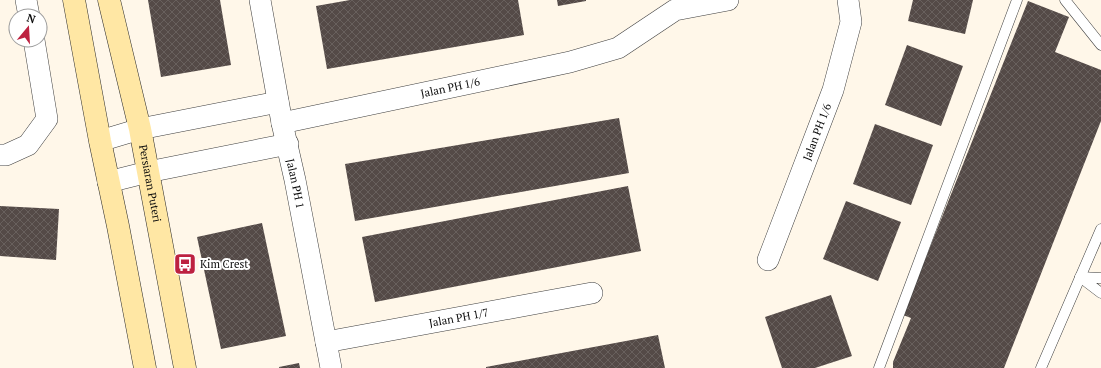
<svg xmlns="http://www.w3.org/2000/svg" width="1101" height="368" font-family="'PT Serif',serif">
	<style>
		.building { fill: url(#building-cross-hatch) }
		.lines { fill: none; stroke-linecap: round; stroke-linejoin: round }
		.lane-casing { stroke: #3e3e3e; stroke-width: 11 }
		.street-casing { stroke: #3e3e3e; stroke-width: 22 }
		.secondary-casing { stroke: #2d2d2d; stroke-width: 23 }
		.lane { stroke: #fff; stroke-width: 10 }
		.street { stroke: #fff; stroke-width: 21 }
		.secondary { stroke: #ffe7a4; stroke-width: 22 }
		.labels { text-anchor: middle; stroke-width: 4; stroke-linejoin: round; paint-order: stroke }
		.street-label { font-size: 11px; fill: #0b0b0b; stroke: #fff }
		.poi-label { font-size: 11px; fill: #0b0b0b; stroke: #fff; text-anchor: start }
	</style>
	<defs>
		<pattern id="building-cross-hatch" width="8" height="8" patternUnits="userSpaceOnUse"><rect width="8" height="8" fill="#544a47"/><path d="M0 0l8 8M0 8l8-8" fill="none" stroke="#68605d"/></pattern>
	</defs>
	<rect width="100%" height="100%" fill="#fff7e9"/>
	<g class="building">
		<polygon points="148,0 220,0 231,65 161,77"/>
		<polygon points="350,0 518,0 524,35 327,69 316,6"/>
		<polygon points="557,0 586,0 586,1 558,6"/>
		<polygon points="913,0 973,0 965,34 908,21"/>
		<polygon points="1028,1 1069,17 1055,52 1101,70 1101,121 1004,368 893,368 893,362 911,318 903,315"/>
		<polygon points="907,45 963,66 941,126 885,105"/>
		<polygon points="619,118 629,173 355,221 345,164"/>
		<polygon points="875,124 933,145 911,205 853,184"/>
		<polygon points="628,186 641,251 375,302 362,237"/>
		<polygon points="846,201 901,222 878,281 823,259"/>
		<polygon points="0,206 59,209 56,260 0,256"/>
		<polygon points="262,223 286,336 221,349 197,237"/>
		<polygon points="831,295 852,356 815,368 782,368 765,317"/>
		<polygon points="658,335 665,368 486,368 486,367"/>
		<polygon points="299,363 300,368 279,368 279,367"/>
	</g>
	<g class="lines">
		<g class="lane-casing">
			<g id="lane">
				<polyline points="1065,0 1101,45"/>
				<polyline points="1101,278 1080,277 1101,293"/>
				<polyline points="879,368 1017,0"/>
				<polyline points="1041,368 1101,229"/>
			</g>
		</g>
		<g class="street-casing">
			<g id="street">
				<polyline points="26,0 29,16"/>
				<path id="s1" d="M260,0L282,123L295,180L331,368"/>
				<path id="s2" d="M282,123L570,62L618,48L675,10L728,0"/>
				<polyline points="100,141 140,129 278,102"/>
				<polyline points="0,155 6,155 28,145 47,119 34,40"/>
				<polyline points="108,182 148,172 288,144"/>
				<path id="s3" d="M768,260L833,90L851,22L848,0"/>
				<path id="s4" d="M326,342L592,293"/>
			</g>
		</g>
		<g class="secondary-casing">
			<g id="secondary">
				<polyline points="74,0 100,141 118,226 145,368"/>
				<path id="s5" d="M109,0L140,129L185,368"/>
			</g>
		</g>
		<use href="#lane" class="lane"/>
		<use href="#street" class="street"/>
		<use href="#secondary" class="secondary"/>
	</g>
	<defs>
		<g id="bus-square" transform="scale(1.15)"><rect x="-9" y="-9" width="18" height="18" rx="4" fill="#bd2140" stroke="#fff"/><path d="M-5-6H5V4H4V6H2V4H-2V6H-4V4H-5ZM-3.5-4V0h7V-4ZM-3.5 1.2v1.5H-2V1.2ZM2 1.2v1.5H3.5V1.2Z" fill="#fff"/></g>
	</defs>
	<g fill-rule="evenodd">
		<use href="#bus-square" x="185" y="264"/>
	</g>
	<g class="labels">
		<g class="street-label">
			<text dy="4" stroke="none"><textPath href="#s2" startOffset="172">Jalan PH 1/6</textPath></text>
			<text dy="4" stroke="none"><textPath href="#s3" startOffset="137">Jalan PH 1/6</textPath></text>
			<text dy="4" stroke="none"><textPath href="#s5" startOffset="188">Persiaran Puteri</textPath></text>
			<text dy="4" stroke="none"><textPath href="#s1" startOffset="187">Jalan PH 1</textPath></text>
			<text dy="4" stroke="none"><textPath href="#s4" startOffset="135">Jalan PH 1/7</textPath></text>
		</g>
		<g class="poi-label">
			<text x="200" y="268">Kim Crest</text>
		</g>
	</g>
	<g transform="translate(28 28) rotate(18)"><circle r="19" fill="#ffffff" stroke="#9d9d9d"/>
	<path d="M0-3L7 15L0 10L-7 15Z" fill="#bd2140"/>
	<text y="-6" font-size="11" font-weight="bold" text-anchor="middle" fill="#0b0b0b">N</text>
	</g>
</svg>
